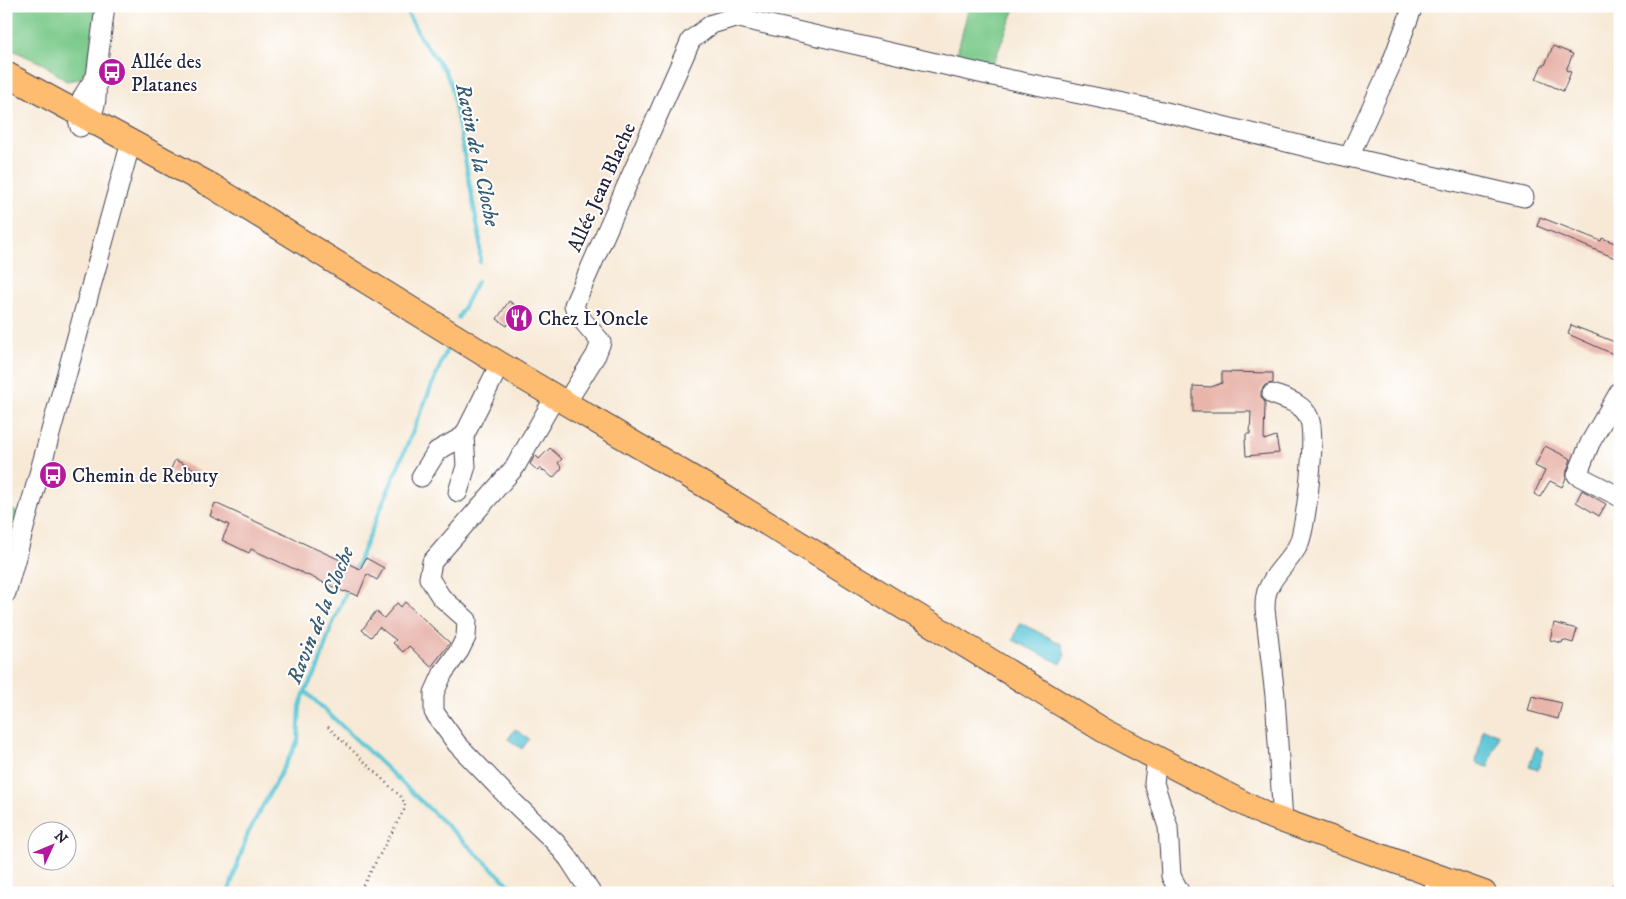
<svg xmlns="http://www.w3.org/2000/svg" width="1626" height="899" font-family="'IM FELL DW Pica',serif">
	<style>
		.green { fill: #7ac98a; stroke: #4e7662 }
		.water { fill: #5ec8d8; stroke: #40758a }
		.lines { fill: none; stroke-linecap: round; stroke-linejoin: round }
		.stream { stroke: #5ec8d8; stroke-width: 4 }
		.building { fill: #e8b5ab }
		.minor-casing { stroke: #424052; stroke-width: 21 }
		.major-casing { stroke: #424052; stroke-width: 26 }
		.path { stroke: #424052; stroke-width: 2.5; stroke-dasharray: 1 4; stroke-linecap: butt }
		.minor { stroke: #fff; stroke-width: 19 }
		.major { stroke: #febc70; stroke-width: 24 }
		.labels { text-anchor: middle; stroke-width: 4; stroke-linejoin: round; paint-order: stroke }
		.poi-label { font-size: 20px; fill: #22223b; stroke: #fff; text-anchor: start }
		.street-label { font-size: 20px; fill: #22223b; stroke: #fff }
		.water-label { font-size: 21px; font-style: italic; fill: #375c72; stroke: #fff }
	</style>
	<rect width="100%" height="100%" fill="#fff"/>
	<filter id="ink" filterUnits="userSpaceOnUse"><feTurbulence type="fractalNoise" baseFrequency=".02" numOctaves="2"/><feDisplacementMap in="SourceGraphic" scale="10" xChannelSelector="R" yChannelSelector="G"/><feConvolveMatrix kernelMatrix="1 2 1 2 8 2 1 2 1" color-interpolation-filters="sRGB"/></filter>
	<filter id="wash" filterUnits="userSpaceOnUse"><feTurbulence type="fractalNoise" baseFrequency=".0096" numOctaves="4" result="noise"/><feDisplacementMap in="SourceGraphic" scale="20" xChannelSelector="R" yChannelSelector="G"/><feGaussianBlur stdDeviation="1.12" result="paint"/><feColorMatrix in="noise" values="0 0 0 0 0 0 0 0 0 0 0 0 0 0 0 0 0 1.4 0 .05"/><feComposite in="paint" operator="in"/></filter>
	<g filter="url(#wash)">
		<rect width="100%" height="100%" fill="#f7e9d6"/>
		<g class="green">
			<polygon points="6,6 97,6 89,63 80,79 66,81 45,65 6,47"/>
			<polygon points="969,6 1016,6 993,64 957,54"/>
			<polygon points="6,506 18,513 6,553"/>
		</g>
		<g class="water">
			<polygon points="1020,623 1062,644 1065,655 1061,664 1013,640"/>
			<polygon points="515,729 529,739 522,749 508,739"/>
			<polygon points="1483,729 1499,735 1488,767 1476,763"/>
			<polygon points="1536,747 1538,747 1538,749 1544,751 1538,770 1529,767"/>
		</g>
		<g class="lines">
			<g class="stream">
				<polyline points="404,6 420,37 445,71 451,85 480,239 480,262"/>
				<polyline points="458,318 477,282"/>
				<polyline points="355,570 447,349"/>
				<polyline points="305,691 518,893"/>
				<polyline points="228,893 248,833 298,741 300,706 305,691 318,668 330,630 348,588"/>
			</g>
		</g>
		<g id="blocks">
			<g class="building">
				<polygon points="1553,46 1573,54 1566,70 1571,72 1563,91 1536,79 1542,65 1545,65"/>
				<polygon points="1540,217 1601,241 1602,238 1620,245 1620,260 1537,226"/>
				<polygon points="509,301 519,308 518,310 528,316 520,328 510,322 507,326 497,319"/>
				<polygon points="1571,325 1620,344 1620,357 1568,334"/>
				<polygon points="1222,372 1273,373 1273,383 1265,385 1261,391 1261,396 1265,403 1264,440 1276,436 1279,453 1246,456 1245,440 1246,440 1246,434 1250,434 1251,412 1193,412 1193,386 1211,387 1222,383"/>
				<polygon points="1545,446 1571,459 1567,471 1566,478 1562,487 1550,481 1540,497 1534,494 1545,471 1535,466"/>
				<polygon points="550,448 562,459 558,463 562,468 553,478 544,470 543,471 540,468 538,471 530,464 535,455 539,459"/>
				<polygon points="175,460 199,471 194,482 170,471"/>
				<polygon points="1582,490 1606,504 1599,516 1576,502"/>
				<polygon points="215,503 360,569 366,558 384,568 377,580 367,574 358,596 345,591 344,592 251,549 249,553 222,540 229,525 210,516"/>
				<polygon points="405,602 450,643 431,667 409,646 403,652 393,643 396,640 379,627 371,637 362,630 376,611 384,618 397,603 401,607"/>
				<polygon points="1554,623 1577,629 1573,643 1563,640 1562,643 1550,640"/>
				<polygon points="1532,696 1562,703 1558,719 1528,711"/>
			</g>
		</g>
	</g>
	<g filter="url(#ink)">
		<use href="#blocks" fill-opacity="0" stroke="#424052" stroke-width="1"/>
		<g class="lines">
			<g class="minor-casing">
				<g id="minor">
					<polyline points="735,17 988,75 1162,111 1331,153 1524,197"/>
					<path d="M96,77C97,97 98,114 80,127C73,107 85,92 96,77Z"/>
					<polyline points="96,77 105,6"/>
					<polyline points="1349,157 1391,65 1413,6"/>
					<polyline points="1620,391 1590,443 1577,475 1620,497"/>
					<path d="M1272,394C1285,399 1303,403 1309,418C1317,434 1306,525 1299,543C1292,560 1276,570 1269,587C1265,594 1265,601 1265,609L1275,696L1283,821"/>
					<polyline points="555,397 515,467 432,562 429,578 441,597 467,620 466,637 459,651 443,673 434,693 434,712 457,744 509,798 555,842 569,859 591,893"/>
					<polyline points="566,403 596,355 601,342 577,314 574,305 691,40 712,24 735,17 743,7"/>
					<polyline points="421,477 437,451 464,436 500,364"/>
					<polyline points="458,492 466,466 464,436"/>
					<polyline points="6,593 131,142"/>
					<polyline points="1157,758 1154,783 1168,827 1171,876 1180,893"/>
					<polyline points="1434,893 1436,876"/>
					<polyline points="1619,893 1620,891"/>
				</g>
			</g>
			<g class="major-casing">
				<polyline id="major" points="6,74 212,186 500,364 716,492 1103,730 1264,814 1484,893"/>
			</g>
			<polyline class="path" points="328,727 402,798 405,804 404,810 359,893"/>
			<use href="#minor" class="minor"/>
			<use href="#major" class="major"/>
		</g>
	</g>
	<defs>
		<g id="bus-disc" transform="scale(1.4375)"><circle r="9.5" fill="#b5179e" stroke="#fff"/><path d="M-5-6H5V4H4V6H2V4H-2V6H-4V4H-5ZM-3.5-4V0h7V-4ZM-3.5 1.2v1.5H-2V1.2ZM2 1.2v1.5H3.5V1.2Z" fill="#fff"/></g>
		<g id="restaurant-disc" transform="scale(1.4375)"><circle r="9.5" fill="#b5179e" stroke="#fff"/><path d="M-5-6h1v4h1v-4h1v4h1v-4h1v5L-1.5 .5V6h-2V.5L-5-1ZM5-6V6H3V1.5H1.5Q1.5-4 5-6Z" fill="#fff"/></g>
	</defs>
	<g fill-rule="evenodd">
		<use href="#bus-disc" x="112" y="72"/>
		<use href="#restaurant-disc" x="519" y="318"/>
		<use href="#bus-disc" x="53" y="475"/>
	</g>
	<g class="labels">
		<g class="poi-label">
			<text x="131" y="68">Allée des<tspan x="131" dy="23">Platanes</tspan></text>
			<text x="538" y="325">Chez L'Oncle</text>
			<text x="72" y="482">Chemin de Rebuty</text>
		</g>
		<g class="street-label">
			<text transform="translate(601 187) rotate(-66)" y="7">Allée Jean Blache</text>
		</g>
		<g class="water-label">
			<text transform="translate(478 155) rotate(78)" y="7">Ravin de la Cloche</text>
			<text transform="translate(320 615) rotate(-68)" y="7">Ravin de la Cloche</text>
		</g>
	</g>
	<rect width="1626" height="899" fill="none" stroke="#fff" stroke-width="25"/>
	<g transform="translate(52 846) rotate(46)"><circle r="24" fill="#ffffff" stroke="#a7a7b1"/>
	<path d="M0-4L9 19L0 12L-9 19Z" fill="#b5179e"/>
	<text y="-8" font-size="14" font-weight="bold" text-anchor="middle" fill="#22223b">N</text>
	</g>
</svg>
